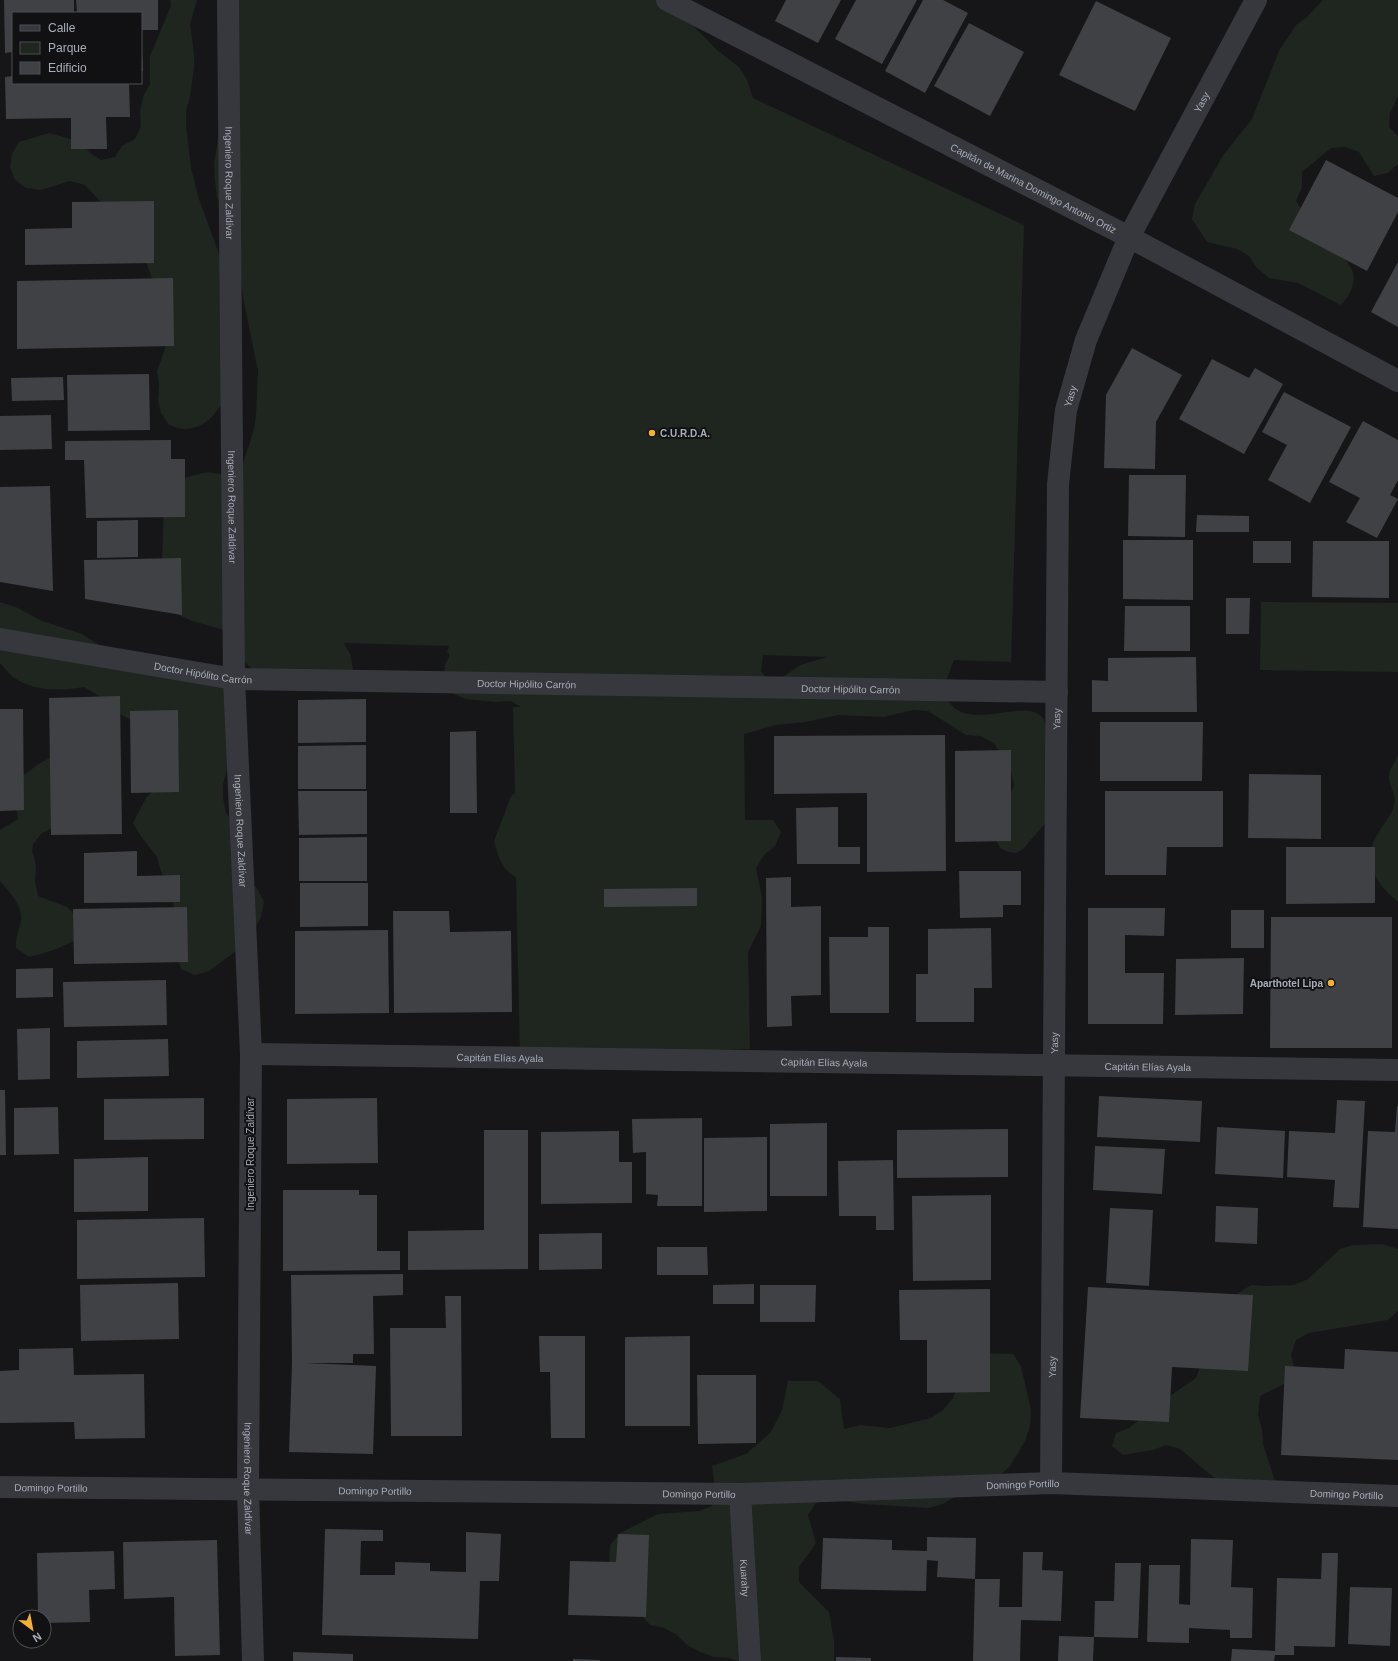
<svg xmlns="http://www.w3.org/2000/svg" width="1398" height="1661" font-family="Helvetica,sans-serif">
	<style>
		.green { fill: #1e261f; fill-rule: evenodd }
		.building { fill: #404145 }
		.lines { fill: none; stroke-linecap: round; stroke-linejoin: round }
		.street { stroke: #37383d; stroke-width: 22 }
		.poi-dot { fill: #f2b134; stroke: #111113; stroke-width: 1.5 }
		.labels { text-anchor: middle; stroke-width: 4; stroke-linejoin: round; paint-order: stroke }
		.street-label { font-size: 10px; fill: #a8adb8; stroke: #111113 }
		.poi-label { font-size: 10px; font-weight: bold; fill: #a8adb8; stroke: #111113; text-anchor: start }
	</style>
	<rect width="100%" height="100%" fill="#161618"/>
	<g class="green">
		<path d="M170,0H197L190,24L194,53V68L190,97L186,111V126L191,168L199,199L223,265L227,394C218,412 206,429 184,429C180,429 174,426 169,425L161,413L158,400L159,385L157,371L172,329V313L151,276L138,237L116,218L85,185L70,181L41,190L26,188L15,180L10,167L12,154L19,142L49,133L81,142L90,153L101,160L115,157L122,146L135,139L141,126L140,112L143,97L150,84V56L171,6Z"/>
		<path d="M223,0H658L676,8L717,50L739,67L747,80L753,98L1024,225L1011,662L954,660C951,670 944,682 944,693C944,697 948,700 950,703C969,731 1026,698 1042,717C1047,723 1045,730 1046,738C1046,763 1051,788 1054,813L1023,849L1016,853L1008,852L1000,848L997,842V835L1000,821L1014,785L1011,771L994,743L980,736L966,735L928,711L913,710L884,717L838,715L806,722L776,725L744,734L745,820H773L781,832L775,846L764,855L756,868L762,898L761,926L748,952L750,1049L520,1055L516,878L504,868L498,855L494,841L511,796L515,793L513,707H521L511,701L496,702L465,699L452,693C448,685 443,675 445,665C446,661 450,659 449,653L447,652L449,646L344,643L350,654L353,669L334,681L260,675L243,661L231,632L192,621L177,614L162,560L164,508L181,482L187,477L208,472L230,476L241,470L254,429L256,415L258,371L243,297L239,253L217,197L215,181L214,163L219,134ZM763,655L827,657L800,665L783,677L769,682L761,671Z"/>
		<path d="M1323,0H1398V96L1390,113L1389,127L1398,136V164L1388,173L1374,176L1359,152L1345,147L1331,148L1302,172V187L1296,201C1306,217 1317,233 1330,246C1336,253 1346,258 1350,266C1359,280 1350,295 1341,305L1298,283L1269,278L1257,268L1249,256L1237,249L1207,242L1192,219L1195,204L1224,154L1252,119L1280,49L1296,25L1307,17Z"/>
		<path d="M0,602L16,607L42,621L82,634L107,650L228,687L236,757L227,770L223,784V798L226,812L241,837L242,867L258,890L264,902L261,917L247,943L209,971L195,975L181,969L177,955L178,926L172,898L161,871L157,857L140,835L133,823L146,798L156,788L138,721L127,718L115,711L112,704L84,687C60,691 34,692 13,677C8,673 4,667 0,663Z"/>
		<polygon points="1261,602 1398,603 1398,672 1260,670"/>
		<path d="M56,755L63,823L42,833L33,844L32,851L36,865L35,881L38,896L67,907L72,912L80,924L78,938C62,948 47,953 29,957L16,948C15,938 19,930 21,920C23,906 8,890 0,881V830L18,819L17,811L13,805L21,777L40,763Z"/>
		<path d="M1398,756V902C1395,898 1390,896 1387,892C1369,873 1364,854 1379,832C1384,823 1392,815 1394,805C1397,793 1388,785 1389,776C1389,769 1395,762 1398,756Z"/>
		<polygon points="1382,1244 1398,1249 1398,1311 1388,1320 1309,1333 1296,1340 1291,1355 1295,1370 1288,1382 1260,1396 1258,1415 1262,1429 1263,1444 1276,1484 1237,1497 1180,1449 1166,1445 1153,1450 1123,1455 1112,1446 1116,1433 1129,1428 1161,1402 1196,1378 1201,1365 1230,1302 1240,1292 1251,1285 1264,1286 1294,1285 1308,1279 1340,1249 1353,1245"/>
		<polygon points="981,1353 1013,1354 1021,1366 1031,1410 1030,1426 1025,1441 1018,1453 1010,1466 999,1477 970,1488 943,1504 929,1508 863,1504 832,1499 816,1503 808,1515 816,1543 799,1567 799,1582 829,1612 834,1641 834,1661 739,1661 729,1658 714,1657 700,1652 687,1645 677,1635 664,1628 650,1625 640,1614 615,1576 609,1562 610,1545 620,1533 658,1514 699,1511 712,1506 714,1481 712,1466 746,1454 771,1432 782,1410 788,1381 818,1381 840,1399 844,1429 861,1425 890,1428 931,1418 943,1410 953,1398 958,1384"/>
	</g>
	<g class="building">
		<polygon points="4,0 74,0 74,13 13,13 13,52 5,53"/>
		<polygon points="76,0 158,0 158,30 141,30 141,13 77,13"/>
		<polygon points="786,0 841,0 818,43 775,21"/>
		<polygon points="856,0 917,0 882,64 835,39"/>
		<polygon points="923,0 943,0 968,13 925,93 885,71"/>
		<polygon points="1096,1 1171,38 1135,111 1059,75"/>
		<polygon points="969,23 1024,52 990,116 934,86"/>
		<polygon points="141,52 142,52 143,71 141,71"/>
		<polygon points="13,76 13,83 129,83 130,117 106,117 107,149 71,149 71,118 6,119 5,77"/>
		<polygon points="1326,160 1398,198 1398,212 1367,271 1289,230"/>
		<polygon points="154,201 154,263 25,265 25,229 72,228 72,202"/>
		<polygon points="1398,262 1398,327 1371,312"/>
		<polygon points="173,278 174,346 17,349 17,281"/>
		<polygon points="1132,348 1182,375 1156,422 1155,469 1104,468 1106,395"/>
		<polygon points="1212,359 1249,378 1255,368 1283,384 1244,454 1179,419"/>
		<polygon points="149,374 150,430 68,431 67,375"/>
		<polygon points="63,377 64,400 12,401 11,378"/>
		<polygon points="1284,392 1351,427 1310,503 1268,480 1287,445 1262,432"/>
		<polygon points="51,415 52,449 0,450 0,416"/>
		<polygon points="1363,421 1398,440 1398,480 1390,495 1398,499 1377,538 1346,522 1360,498 1329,482"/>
		<polygon points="171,440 171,459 185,459 185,517 86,518 84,460 65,460 65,441"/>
		<polygon points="1129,475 1186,475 1185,537 1128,536"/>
		<polygon points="50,486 53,591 0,582 0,487"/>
		<polygon points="1197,515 1249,516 1249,532 1196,532"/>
		<polygon points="138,520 138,557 97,558 97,521"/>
		<polygon points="1123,540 1193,540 1193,600 1123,599"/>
		<rect x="1253" y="541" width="38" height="22"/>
		<polygon points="1313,541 1389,541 1389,598 1312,597"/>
		<polygon points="181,558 182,615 85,599 84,560"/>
		<polygon points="1226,598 1250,598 1249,634 1226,634"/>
		<polygon points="1125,606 1190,606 1190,651 1124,651"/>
		<polygon points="1196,657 1197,712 1092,712 1092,680 1108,681 1108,658"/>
		<polygon points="120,696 122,834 51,835 49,698"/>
		<polygon points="366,699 366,742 298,743 298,700"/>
		<polygon points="0,709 23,709 24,810 0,811"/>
		<polygon points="178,710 179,792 131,793 130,711"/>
		<polygon points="1100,722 1203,722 1202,781 1100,781"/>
		<polygon points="476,731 477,813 450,813 450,732"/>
		<polygon points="945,735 946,871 867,872 867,793 774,794 774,736"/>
		<polygon points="366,745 366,789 298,789 298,746"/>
		<polygon points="1011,750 1011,841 955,842 955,751"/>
		<polygon points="1249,774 1321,775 1321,839 1248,838"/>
		<polygon points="298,791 367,791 367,834 299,835"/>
		<polygon points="1105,791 1223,791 1223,847 1167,847 1166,875 1105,875"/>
		<polygon points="838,807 838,847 860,847 860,864 797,864 796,808"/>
		<polygon points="367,837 367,881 299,881 299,838"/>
		<polygon points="1286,847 1375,847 1375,903 1286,904"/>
		<polygon points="137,851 137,876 180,875 180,902 84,903 84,853"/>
		<polygon points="959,871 1021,871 1021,905 1003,905 1003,917 960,918"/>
		<polygon points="791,877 791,907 821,906 821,995 791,996 792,1026 767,1027 766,878"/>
		<polygon points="300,883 368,883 368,926 300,927"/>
		<polygon points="697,888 697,906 604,907 604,889"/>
		<polygon points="187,907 188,962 74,964 73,909"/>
		<polygon points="1088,908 1165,908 1164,936 1125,935 1125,973 1164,973 1163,1024 1088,1024"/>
		<rect x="1231" y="910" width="33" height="38"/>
		<polygon points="393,911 449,911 450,932 511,931 512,1012 394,1013"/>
		<polygon points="1271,917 1392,917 1392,1048 1270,1048"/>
		<polygon points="868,927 889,927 889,1013 830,1013 829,937 868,937"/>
		<polygon points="991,928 992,988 974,988 974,1022 916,1022 916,974 928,974 928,929"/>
		<polygon points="388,930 389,1013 295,1014 295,931"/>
		<polygon points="1244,958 1243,1014 1175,1015 1176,959"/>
		<polygon points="53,968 53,997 16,998 16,969"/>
		<polygon points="166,980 167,1025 64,1027 63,982"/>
		<polygon points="50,1028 50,1079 18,1080 17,1029"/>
		<polygon points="168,1039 169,1076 77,1078 77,1041"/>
		<polygon points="0,1090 5,1090 6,1155 0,1155"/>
		<polygon points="1099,1096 1202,1101 1200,1142 1097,1137"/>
		<polygon points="204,1098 204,1139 104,1140 104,1099"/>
		<polygon points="377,1098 378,1163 287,1164 287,1099"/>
		<polygon points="1337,1100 1365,1101 1359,1208 1333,1207 1335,1180 1287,1177 1289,1131 1335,1133"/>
		<polygon points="1397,1106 1398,1107 1398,1229 1363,1227 1368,1131 1395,1132"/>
		<polygon points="58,1107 59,1154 14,1155 14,1108"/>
		<polygon points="702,1118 702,1206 657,1206 658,1195 646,1194 646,1152 633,1153 632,1119"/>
		<polygon points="827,1123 827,1196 770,1196 770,1124"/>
		<polygon points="1217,1127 1285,1131 1283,1178 1215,1174"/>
		<polygon points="1008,1129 1008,1177 897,1178 897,1130"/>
		<polygon points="484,1130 528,1130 528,1269 408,1270 408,1231 484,1230"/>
		<polygon points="619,1131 619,1162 632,1162 632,1203 541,1204 541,1132"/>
		<polygon points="767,1137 767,1211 704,1212 704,1138"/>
		<polygon points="1095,1146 1165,1149 1162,1194 1093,1190"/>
		<polygon points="148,1157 148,1211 74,1212 74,1159"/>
		<polygon points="893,1160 894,1230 876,1230 876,1216 839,1216 838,1161"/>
		<polygon points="283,1190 359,1190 359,1195 377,1195 377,1251 400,1251 400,1270 283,1271"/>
		<polygon points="991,1195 991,1280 913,1281 912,1196"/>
		<polygon points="1216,1206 1258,1208 1257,1244 1215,1242"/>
		<polygon points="1110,1208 1153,1210 1149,1286 1106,1283"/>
		<polygon points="204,1218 205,1277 77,1279 77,1220"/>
		<polygon points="602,1233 602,1269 539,1270 539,1234"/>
		<polygon points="657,1247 707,1247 708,1275 657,1275"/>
		<polygon points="403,1274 403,1295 373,1296 374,1354 353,1354 353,1363 305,1363 376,1366 373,1454 289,1452 292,1363 291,1275"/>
		<polygon points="178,1283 179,1339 81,1341 80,1285"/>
		<polygon points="754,1284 754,1304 713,1304 713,1285"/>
		<polygon points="760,1285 816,1285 815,1322 760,1322"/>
		<polygon points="1088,1287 1253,1295 1248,1371 1172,1367 1169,1422 1080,1418"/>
		<polygon points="990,1289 990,1392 927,1393 927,1340 900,1340 899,1290"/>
		<polygon points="445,1296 461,1296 462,1436 391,1436 390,1328 446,1328"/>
		<polygon points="539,1336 585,1336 585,1438 551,1438 550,1372 540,1372"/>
		<polygon points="690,1336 690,1426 625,1426 625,1337"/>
		<polygon points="73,1348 74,1375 144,1374 145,1438 75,1439 74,1422 0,1423 0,1371 19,1370 19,1349"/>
		<polygon points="1345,1349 1398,1352 1398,1460 1281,1455 1285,1366 1344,1369"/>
		<polygon points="697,1375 756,1375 756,1443 698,1444"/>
		<polygon points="325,1529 383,1530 383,1541 361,1541 360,1575 395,1575 395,1562 430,1563 430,1571 466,1572 466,1532 501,1534 499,1581 480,1581 478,1639 322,1635"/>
		<polygon points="618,1534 649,1535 646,1617 568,1615 570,1561 616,1562"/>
		<polygon points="927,1537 976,1538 975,1579 937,1577 938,1561 927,1560 926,1591 821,1589 823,1538 892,1540 892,1550 927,1551"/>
		<polygon points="1191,1539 1233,1540 1231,1587 1253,1588 1252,1638 1230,1638 1230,1630 1189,1628 1189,1643 1147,1642 1149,1565 1180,1565 1179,1604 1190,1605"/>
		<polygon points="217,1540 220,1655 175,1656 174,1597 124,1599 123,1542"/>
		<polygon points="114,1551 115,1589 89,1590 90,1622 44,1623 44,1617 38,1617 37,1553"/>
		<polygon points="1023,1552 1043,1552 1042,1570 1063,1571 1061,1621 1021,1620 1020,1661 973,1661 975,1579 1000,1579 999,1607 1022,1607"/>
		<polygon points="1322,1553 1338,1553 1335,1647 1294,1646 1294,1655 1275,1655 1274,1661 1231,1661 1232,1649 1275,1651 1277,1578 1321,1579"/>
		<polygon points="1115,1563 1141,1563 1138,1638 1094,1637 1093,1661 1058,1661 1059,1636 1094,1637 1095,1601 1114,1601"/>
		<polygon points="1350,1587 1392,1588 1390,1646 1348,1644"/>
		<polygon points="293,1652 353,1654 353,1661 293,1661"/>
		<polygon points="836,1657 871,1658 871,1661 836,1661"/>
		<polygon points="573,1659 600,1660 600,1661 573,1661"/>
	</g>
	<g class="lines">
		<g class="street">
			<path id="s1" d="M228,0L234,679L251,1054L248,1489L253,1661"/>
			<path id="s2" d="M667,0L1129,237L1398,381"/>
			<path id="s3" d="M0,639L234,679L1057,692"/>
			<path id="s4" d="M251,1054L1398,1070"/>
			<path id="s5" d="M1051,1483L1058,484L1066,410L1086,340L1129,237L1256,0"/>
			<path id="s6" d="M0,1487L740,1494L1051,1483L1398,1496"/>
			<path id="s7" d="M740,1494L750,1661"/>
		</g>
	</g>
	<g class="poi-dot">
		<circle cx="652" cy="433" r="4"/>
		<circle cx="1331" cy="983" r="4"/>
	</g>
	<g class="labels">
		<g class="street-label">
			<text dy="4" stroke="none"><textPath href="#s5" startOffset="1411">Yasy</textPath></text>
			<text dy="4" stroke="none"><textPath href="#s1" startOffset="183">Ingeniero Roque Zaldívar</textPath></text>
			<text dy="4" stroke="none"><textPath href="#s2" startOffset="412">Capitán de Marina Domingo Antonio Ortiz</textPath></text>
			<text dy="4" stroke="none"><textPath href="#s5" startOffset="1088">Yasy</textPath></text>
			<text dy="4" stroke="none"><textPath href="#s1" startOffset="507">Ingeniero Roque Zaldívar</textPath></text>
			<text dy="4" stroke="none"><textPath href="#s3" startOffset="206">Doctor Hipólito Carrón</textPath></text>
			<text dy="4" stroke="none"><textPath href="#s3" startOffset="530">Doctor Hipólito Carrón</textPath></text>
			<text dy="4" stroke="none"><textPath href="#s3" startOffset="854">Doctor Hipólito Carrón</textPath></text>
			<text dy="4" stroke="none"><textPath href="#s5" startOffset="764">Yasy</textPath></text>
			<text dy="4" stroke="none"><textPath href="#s1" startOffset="831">Ingeniero Roque Zaldívar</textPath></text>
			<text dy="4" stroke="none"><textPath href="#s5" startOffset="440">Yasy</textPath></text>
			<text dy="4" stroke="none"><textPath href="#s4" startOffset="249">Capitán Elías Ayala</textPath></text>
			<text dy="4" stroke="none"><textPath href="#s4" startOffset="573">Capitán Elías Ayala</textPath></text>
			<text dy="4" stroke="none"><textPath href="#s4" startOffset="897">Capitán Elías Ayala</textPath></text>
			<text transform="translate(250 1154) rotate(-90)" y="4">Ingeniero Roque Zaldívar</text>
			<text dy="4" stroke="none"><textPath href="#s5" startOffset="116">Yasy</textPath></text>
			<text dy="4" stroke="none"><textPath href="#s1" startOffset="1479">Ingeniero Roque Zaldívar</textPath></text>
			<text dy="4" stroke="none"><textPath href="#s6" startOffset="1023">Domingo Portillo</textPath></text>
			<text dy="4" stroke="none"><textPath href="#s6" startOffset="51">Domingo Portillo</textPath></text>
			<text dy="4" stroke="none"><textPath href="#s6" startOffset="375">Domingo Portillo</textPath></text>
			<text dy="4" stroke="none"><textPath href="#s6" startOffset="699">Domingo Portillo</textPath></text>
			<text dy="4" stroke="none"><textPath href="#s6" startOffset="1347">Domingo Portillo</textPath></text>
			<text dy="4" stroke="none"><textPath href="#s7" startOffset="84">Kuarahy</textPath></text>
		</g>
		<g class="poi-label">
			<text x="660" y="437">C.U.R.D.A.</text>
			<text x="1323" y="987" text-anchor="end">Aparthotel Lipa</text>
		</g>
	</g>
	<rect x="12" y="12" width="130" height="72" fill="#111113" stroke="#4d4f55"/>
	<rect x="20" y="25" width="20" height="6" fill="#37383d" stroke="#4d4f55"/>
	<text x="48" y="32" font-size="12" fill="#a8adb8">Calle</text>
	<rect x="20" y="42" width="20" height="12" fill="#1e261f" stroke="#4d4f55"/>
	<text x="48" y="52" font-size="12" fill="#a8adb8">Parque</text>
	<rect x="20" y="62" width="20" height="12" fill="#404145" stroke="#4d4f55"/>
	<text x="48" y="72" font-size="12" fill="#a8adb8">Edificio</text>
	<g transform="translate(32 1629) rotate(148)"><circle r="19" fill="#111113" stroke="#4d4f55"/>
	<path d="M0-3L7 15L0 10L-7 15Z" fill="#f2b134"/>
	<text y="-6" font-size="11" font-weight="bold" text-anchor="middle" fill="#a8adb8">N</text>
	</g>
</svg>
